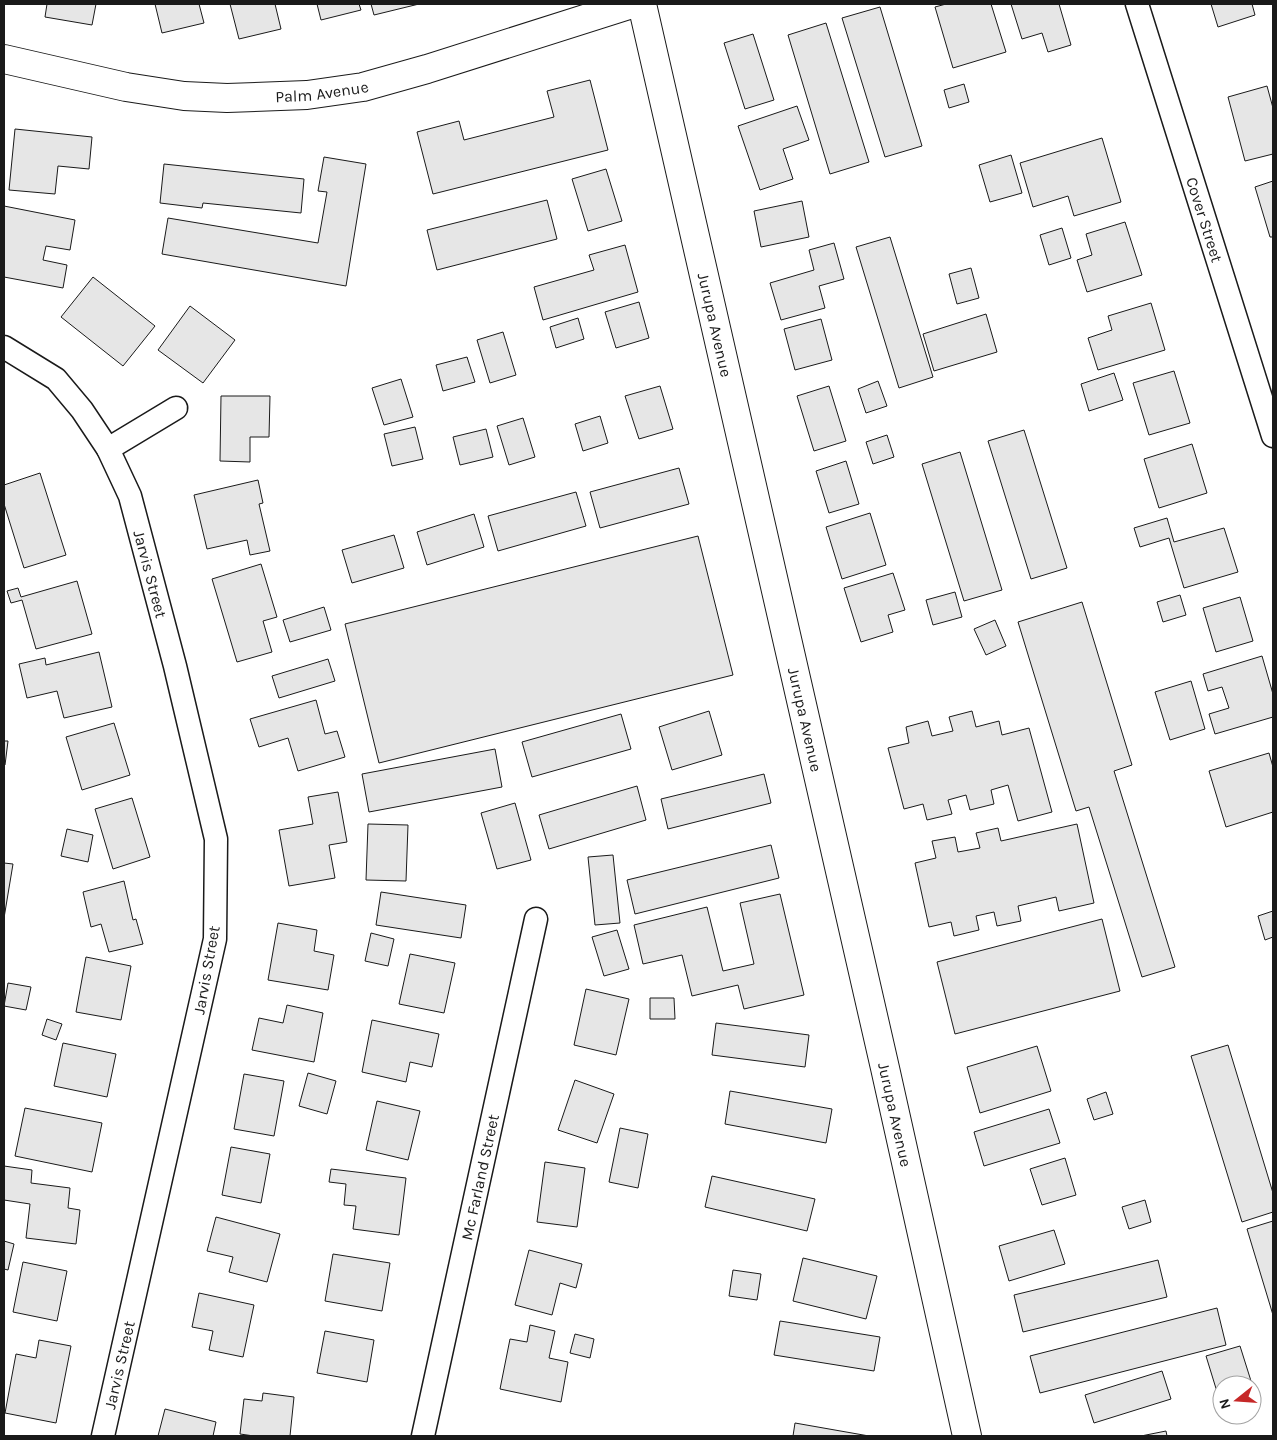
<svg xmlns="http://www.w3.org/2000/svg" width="1277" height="1440" font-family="Karla,sans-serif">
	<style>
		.building { fill: #e6e6e6; stroke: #1a1a1a }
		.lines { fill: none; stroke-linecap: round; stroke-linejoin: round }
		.minor-casing { stroke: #1a1a1a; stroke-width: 25 }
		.tertiary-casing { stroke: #1a1a1a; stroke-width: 30 }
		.secondary-casing { stroke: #1a1a1a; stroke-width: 30 }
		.minor { stroke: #fff; stroke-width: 22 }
		.tertiary { stroke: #fff; stroke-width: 28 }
		.secondary { stroke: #fff; stroke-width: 28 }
		.labels { text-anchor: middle; stroke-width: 4; stroke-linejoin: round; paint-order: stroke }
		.street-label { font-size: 16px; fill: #1a1a1a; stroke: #fff }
	</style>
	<rect width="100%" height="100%" fill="#fff"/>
	<g class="building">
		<polygon points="47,4 96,4 92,25 45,17"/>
		<polygon points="155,4 199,4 204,23 162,33"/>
		<polygon points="230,4 275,4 281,29 239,39"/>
		<polygon points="317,4 359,4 361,10 321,20"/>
		<polygon points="371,4 419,4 374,15"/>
		<polygon points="946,4 991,4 1006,52 953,68 935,7"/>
		<polygon points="1011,4 1059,4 1071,45 1048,52 1042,33 1022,39"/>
		<polygon points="1211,4 1252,4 1255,15 1218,27"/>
		<polygon points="880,7 922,146 885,157 842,18"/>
		<polygon points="826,23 869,162 830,174 788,35"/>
		<polygon points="753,34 774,100 745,109 724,43"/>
		<polygon points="590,80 608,150 433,194 417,132 459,121 464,140 554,117 547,91"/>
		<polygon points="964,84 969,102 949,108 944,90"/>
		<polygon points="1267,86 1273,108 1273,154 1245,161 1228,97"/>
		<polygon points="797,106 809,140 783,149 793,179 760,190 738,126"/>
		<polygon points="15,129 92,137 89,169 58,166 55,194 9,190"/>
		<polygon points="1102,138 1121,202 1074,216 1068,196 1033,207 1020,163"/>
		<polygon points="1011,155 1022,193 990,202 979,165"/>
		<polygon points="324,157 366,164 346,286 162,254 168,218 318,243 327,192 318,191"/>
		<polygon points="164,164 304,179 301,213 203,203 202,208 160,203"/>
		<polygon points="606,169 622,221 588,231 572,179"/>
		<polygon points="1273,181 1273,237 1270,237 1255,187"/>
		<polygon points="547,200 557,239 437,270 427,230"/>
		<polygon points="802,201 809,237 761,247 754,211"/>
		<polygon points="4,206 75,220 70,250 46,246 43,260 67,265 63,288 4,277"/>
		<polygon points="1125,222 1142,275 1087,292 1077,260 1092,255 1086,234"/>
		<polygon points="1062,228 1071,258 1049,265 1040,235"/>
		<polygon points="890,237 933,377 899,388 856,247"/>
		<polygon points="834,243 844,279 819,286 825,308 781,320 770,283 814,270 809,250"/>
		<polygon points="625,245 638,292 543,320 534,287 594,270 589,255"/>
		<polygon points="971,268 979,298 957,304 949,274"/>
		<polygon points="93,277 155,326 123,366 61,317"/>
		<polygon points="639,302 649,338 616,348 605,312"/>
		<polygon points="1151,303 1165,350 1098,370 1088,338 1112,330 1108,316"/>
		<polygon points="190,306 235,340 203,383 158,350"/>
		<polygon points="986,314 997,352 934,371 923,334"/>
		<polygon points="578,318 584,339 556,348 550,327"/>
		<polygon points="821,319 832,360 795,370 784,329"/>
		<polygon points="503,332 516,375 490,383 477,340"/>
		<polygon points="467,357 475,382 443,391 436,365"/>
		<polygon points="1174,371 1190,423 1149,435 1133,383"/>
		<polygon points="1114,373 1123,400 1089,411 1081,384"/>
		<polygon points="401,379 413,417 384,425 372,388"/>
		<polygon points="878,381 887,406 866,413 858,389"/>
		<polygon points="660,386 673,429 639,439 625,396"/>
		<polygon points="829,386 846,441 814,451 797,396"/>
		<polygon points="221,396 270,396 269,437 250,437 250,462 220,461"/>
		<polygon points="600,416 608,443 583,451 575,424"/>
		<polygon points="523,418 535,457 509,465 497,426"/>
		<polygon points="415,427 423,459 392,466 384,434"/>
		<polygon points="486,429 493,457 460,465 453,437"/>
		<polygon points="1024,430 1067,568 1031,579 988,441"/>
		<polygon points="887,435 894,457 873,464 866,442"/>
		<polygon points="1192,444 1207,493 1159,508 1144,459"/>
		<polygon points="960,452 1002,590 964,601 922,464"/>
		<polygon points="846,461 859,504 829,513 816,471"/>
		<polygon points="679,468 689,504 600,528 590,492"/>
		<polygon points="40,473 66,555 24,568 4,504 4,485"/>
		<polygon points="258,480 263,503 259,504 270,551 250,555 247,540 207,549 194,495"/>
		<polygon points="576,492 586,526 498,551 488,516"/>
		<polygon points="870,513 886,565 842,579 826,527"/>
		<polygon points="474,514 484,547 427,565 417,532"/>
		<polygon points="1167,518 1174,542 1224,528 1238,572 1184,588 1169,538 1140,547 1134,528"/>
		<polygon points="394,535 404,568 352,583 342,550"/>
		<polygon points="698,536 733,675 379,763 345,624"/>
		<polygon points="261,564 277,617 263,621 272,652 237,662 212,579"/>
		<polygon points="893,573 905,610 888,615 893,632 861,642 844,588"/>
		<polygon points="77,581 92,634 36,649 22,600 11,603 7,591 18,588 21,597"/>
		<polygon points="955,592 962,617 933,625 926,600"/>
		<polygon points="1180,595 1186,615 1163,622 1157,602"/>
		<polygon points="1240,597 1253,641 1216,652 1203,608"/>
		<polygon points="1082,602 1132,765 1114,771 1175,967 1142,977 1089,807 1076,811 1018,622"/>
		<polygon points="324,607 331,630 290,642 283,620"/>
		<polygon points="995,620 1006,646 986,655 974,629"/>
		<polygon points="99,652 112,707 64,718 57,691 27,698 19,664 45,658 46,665"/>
		<polygon points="1262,656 1273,694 1273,717 1215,734 1209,714 1229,708 1222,687 1208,691 1203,674"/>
		<polygon points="328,659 335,681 279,698 272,676"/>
		<polygon points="1191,681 1205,729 1170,740 1155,692"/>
		<polygon points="316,700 325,734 337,731 345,757 298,771 288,738 259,747 250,719"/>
		<polygon points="709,711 722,755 672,770 659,727"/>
		<polygon points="972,711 976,727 999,721 1002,735 1029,728 1052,812 1018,821 1008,785 991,790 994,804 970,810 966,795 948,800 952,814 927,820 923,804 904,809 888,748 909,743 906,727 928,721 932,736 953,731 949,717"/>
		<polygon points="621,714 631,749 532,777 522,742"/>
		<polygon points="114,723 130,775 82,790 66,737"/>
		<polygon points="4,741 8,741 5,765 4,765"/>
		<polygon points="495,749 502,787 369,812 362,774"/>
		<polygon points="1269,753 1273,767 1273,812 1226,827 1209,771"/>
		<polygon points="764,774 771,803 668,829 661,799"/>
		<polygon points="637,786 646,820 549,849 539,815"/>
		<polygon points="338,792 347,842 329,845 335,878 289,886 279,830 313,824 308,797"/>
		<polygon points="132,798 150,857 113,869 95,809"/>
		<polygon points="515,803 531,860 497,869 481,813"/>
		<polygon points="368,824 408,825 406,881 366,880"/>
		<polygon points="1077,824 1094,903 1059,911 1056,897 1018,906 1021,921 997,926 994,912 976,916 979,930 954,936 951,922 929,927 915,863 936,858 932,841 955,837 958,852 980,848 976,833 998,828 1001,841"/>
		<polygon points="67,829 93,835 88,862 61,856"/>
		<polygon points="771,845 779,878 635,914 627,880"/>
		<polygon points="613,855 620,923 595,925 588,857"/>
		<polygon points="4,863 13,864 4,918"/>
		<polygon points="124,881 133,920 136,919 143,944 109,952 101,924 91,927 83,892"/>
		<polygon points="381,892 466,905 461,938 376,925"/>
		<polygon points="780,894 804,995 744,1009 738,985 692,996 682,955 643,964 634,925 707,907 723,971 754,964 740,903"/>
		<polygon points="1273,911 1273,937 1265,940 1258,916"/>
		<polygon points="1102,919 1120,991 955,1034 937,962"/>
		<polygon points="278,923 317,930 314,951 334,955 328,990 268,980"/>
		<polygon points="617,930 629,969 604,976 592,937"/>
		<polygon points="371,933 394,939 388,966 365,961"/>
		<polygon points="410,954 455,963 444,1013 399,1004"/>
		<polygon points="86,957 131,966 121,1020 76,1012"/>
		<polygon points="8,983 31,987 26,1010 4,1006"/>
		<polygon points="586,989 629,999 616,1055 574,1045"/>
		<polygon points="650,998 674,998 675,1019 650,1019"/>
		<polygon points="287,1005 323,1013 314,1062 252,1050 259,1018 283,1023"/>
		<polygon points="47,1019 62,1024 56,1040 42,1035"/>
		<polygon points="372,1020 439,1034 432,1067 410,1062 406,1082 362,1072"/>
		<polygon points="716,1023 809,1035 805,1067 712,1055"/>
		<polygon points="63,1043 116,1054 107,1097 54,1086"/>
		<polygon points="1228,1045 1273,1193 1273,1212 1242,1222 1191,1056"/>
		<polygon points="1037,1046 1051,1091 980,1113 967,1067"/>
		<polygon points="308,1073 336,1081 327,1114 299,1106"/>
		<polygon points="244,1074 284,1081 274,1136 234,1129"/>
		<polygon points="575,1080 614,1094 597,1143 558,1130"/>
		<polygon points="730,1091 832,1109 826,1143 725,1124"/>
		<polygon points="1106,1092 1113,1114 1094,1120 1087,1099"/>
		<polygon points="377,1101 420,1111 408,1160 366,1150"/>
		<polygon points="25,1108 102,1123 92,1172 15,1156"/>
		<polygon points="1049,1109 1060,1143 984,1166 974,1132"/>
		<polygon points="620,1128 648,1134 638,1188 609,1182"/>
		<polygon points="231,1147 270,1154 261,1203 222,1195"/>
		<polygon points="1065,1158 1076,1195 1042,1205 1030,1169"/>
		<polygon points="545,1162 585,1168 577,1227 537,1222"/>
		<polygon points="4,1166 32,1170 31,1183 70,1188 68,1208 80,1210 76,1244 26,1238 30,1204 4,1200"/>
		<polygon points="331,1169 406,1178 399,1235 353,1229 356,1206 344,1205 346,1184 329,1182"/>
		<polygon points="712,1176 815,1199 807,1231 705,1207"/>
		<polygon points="1145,1200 1151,1222 1129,1229 1122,1207"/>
		<polygon points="216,1217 280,1234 267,1282 229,1272 233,1257 207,1251"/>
		<polygon points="1273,1221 1273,1315 1247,1229"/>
		<polygon points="1054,1230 1065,1264 1009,1281 999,1246"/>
		<polygon points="4,1241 14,1244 8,1270 4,1269"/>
		<polygon points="529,1250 582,1264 576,1288 560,1283 552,1315 515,1305"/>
		<polygon points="333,1254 390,1263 382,1311 325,1301"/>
		<polygon points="803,1258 877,1276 866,1319 793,1301"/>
		<polygon points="1158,1260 1167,1297 1023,1332 1014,1295"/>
		<polygon points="23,1262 67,1271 57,1321 13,1312"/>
		<polygon points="733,1270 761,1274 757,1300 729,1296"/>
		<polygon points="199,1293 254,1305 243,1357 209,1350 213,1331 192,1327"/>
		<polygon points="1217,1308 1226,1345 1040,1393 1030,1356"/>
		<polygon points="780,1321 880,1337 874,1371 774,1355"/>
		<polygon points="530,1325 555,1331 549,1358 568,1362 561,1402 500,1389 510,1339 527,1342"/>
		<polygon points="325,1331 374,1340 367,1382 317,1373"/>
		<polygon points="575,1334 594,1339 590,1358 570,1353"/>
		<polygon points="39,1340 71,1346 56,1423 5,1413 16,1354 36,1358"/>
		<polygon points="1240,1346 1257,1400 1252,1401 1252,1385 1222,1385 1222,1408 1206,1356"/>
		<polygon points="1162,1371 1171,1399 1094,1423 1085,1395"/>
		<polygon points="263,1393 294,1397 290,1436 254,1436 240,1434 244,1399 262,1401"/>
		<polygon points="165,1409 216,1422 213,1436 158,1436"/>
		<polygon points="795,1423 869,1436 793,1436"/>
		<polygon points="1166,1431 1167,1436 1141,1436"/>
	</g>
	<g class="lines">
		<g class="minor-casing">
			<g id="minor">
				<path id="s1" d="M1137,4L1273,436"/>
				<path id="s2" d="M4,347L56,379L82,410L108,449L130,496L175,666L216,839L215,939L103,1436"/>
				<polyline points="108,449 176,408"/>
				<path id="s3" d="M423,1436L536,919"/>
			</g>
		</g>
		<g class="tertiary-casing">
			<g id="tertiary">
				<path id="s4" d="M4,59L126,87L184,96L227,98L307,95L363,87L427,69L632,4"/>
			</g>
		</g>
		<g class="secondary-casing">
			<g id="secondary">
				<path id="s5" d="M642,4L885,1068L967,1436"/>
			</g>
		</g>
		<use href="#minor" class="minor"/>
		<use href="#tertiary" class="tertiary"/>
		<use href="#secondary" class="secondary"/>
	</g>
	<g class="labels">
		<g class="street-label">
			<text dy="6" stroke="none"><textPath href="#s4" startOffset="322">Palm Avenue</textPath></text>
			<text dy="6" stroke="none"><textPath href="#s1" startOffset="226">Cover Street</textPath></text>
			<text dy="6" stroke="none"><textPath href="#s5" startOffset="329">Jurupa Avenue</textPath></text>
			<text dy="6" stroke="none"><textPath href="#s2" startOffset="281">Jarvis Street</textPath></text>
			<text dy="6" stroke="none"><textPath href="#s5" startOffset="734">Jurupa Avenue</textPath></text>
			<text transform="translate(206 970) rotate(-80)" y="6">Jarvis Street</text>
			<text dy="6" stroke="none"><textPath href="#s5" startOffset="1139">Jurupa Avenue</textPath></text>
			<text dy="6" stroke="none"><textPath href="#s3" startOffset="265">Mc Farland Street</textPath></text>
			<text transform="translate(119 1365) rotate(-77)" y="6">Jarvis Street</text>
		</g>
	</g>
	<rect width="1277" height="1440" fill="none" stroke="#1a1a1a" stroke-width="10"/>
	<g transform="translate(1237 1400) rotate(253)"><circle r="24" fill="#ffffff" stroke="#a3a3a3"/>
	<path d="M0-4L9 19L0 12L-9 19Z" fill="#c62828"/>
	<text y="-8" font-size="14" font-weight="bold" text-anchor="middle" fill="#1a1a1a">N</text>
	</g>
</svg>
